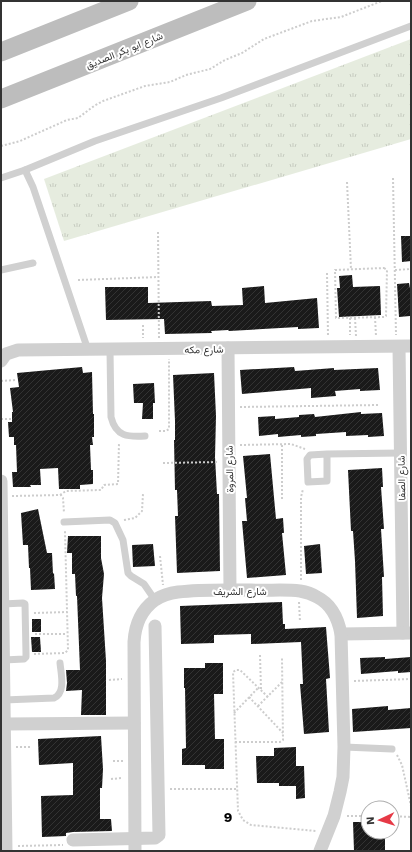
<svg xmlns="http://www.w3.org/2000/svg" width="412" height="852" font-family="'Work Sans',Vazirmatn,sans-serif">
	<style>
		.grass { fill: url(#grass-tufts) }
		.building { fill: url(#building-hatch) }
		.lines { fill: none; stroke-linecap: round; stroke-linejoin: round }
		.path { stroke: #cdcdcd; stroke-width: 2; stroke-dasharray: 2 2; stroke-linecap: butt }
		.lane { stroke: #d0d0d0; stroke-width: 7 }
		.street { stroke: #d0d0d0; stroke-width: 13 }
		.secondary { stroke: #bdbdbd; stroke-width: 19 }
		.labels { text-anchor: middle; stroke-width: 4; stroke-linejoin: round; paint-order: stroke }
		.street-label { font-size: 10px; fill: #333; stroke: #fff }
		.district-label { font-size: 14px; font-weight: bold; fill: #000; stroke: #fff }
	</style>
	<defs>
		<pattern id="grass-tufts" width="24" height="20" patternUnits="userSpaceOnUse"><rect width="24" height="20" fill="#e6ecdf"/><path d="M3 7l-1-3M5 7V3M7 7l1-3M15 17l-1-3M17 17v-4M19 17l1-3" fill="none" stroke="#c6cbc0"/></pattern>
		<pattern id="building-hatch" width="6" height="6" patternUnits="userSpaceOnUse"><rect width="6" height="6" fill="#1a1a1a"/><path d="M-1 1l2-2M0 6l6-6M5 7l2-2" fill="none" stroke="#333"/></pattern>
	</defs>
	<rect width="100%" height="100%" fill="#fff"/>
	<polygon class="grass" points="411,39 411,139 64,241 44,179"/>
	<g class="building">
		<polygon points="401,236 411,236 411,261 402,262"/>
		<polygon points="352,275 353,287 380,286 381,315 339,317 337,288 340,288 339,276"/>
		<polygon points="409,283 411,294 410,316 399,317 397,284"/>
		<polygon points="264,286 265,303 317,298 319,328 298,329 298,327 229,331 228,330 211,331 212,333 165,334 164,319 106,320 105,287 148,287 148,303 211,301 212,306 243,305 242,288"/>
		<polygon points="82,367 83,373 92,372 93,414 94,414 94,437 92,437 93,445 90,445 91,470 93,470 93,484 80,485 80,489 59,489 58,468 40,469 41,485 30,485 31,487 13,487 12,472 17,472 16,445 14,445 14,437 9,437 8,422 12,422 12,412 13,412 10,388 19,387 17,373"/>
		<polygon points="294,367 295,371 334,368 334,370 378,368 380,390 360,391 360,389 335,391 336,396 311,398 311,388 242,394 240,370"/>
		<polygon points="214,373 216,416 215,457 217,494 219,494 220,571 177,573 175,516 178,516 177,490 175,490 174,440 175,440 175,421 173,375"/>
		<polygon points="154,383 155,403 153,403 153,419 142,419 143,403 134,403 133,384"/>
		<polygon points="361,412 361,414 382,413 384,436 368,437 368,435 346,436 346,432 316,434 316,436 301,437 301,435 278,437 278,434 259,436 258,417 275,416 275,419 299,417 299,415 314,414 315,417"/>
		<polygon points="270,454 276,519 283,518 284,533 282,533 286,575 247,578 242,521 247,521 245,498 247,498 243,456"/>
		<polygon points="382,468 383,487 381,487 384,529 381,529 384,577 382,577 383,616 357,618 355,561 353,531 351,531 348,470"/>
		<polygon points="38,509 47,553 52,553 53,574 54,573 55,589 31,590 30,568 29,568 28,545 23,545 21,513"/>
		<polygon points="68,536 101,536 101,558 104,574 102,598 106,661 106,715 81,715 82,690 66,691 67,683 66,670 80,670 77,596 76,596 75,574 72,574 72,553 67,553"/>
		<polygon points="153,544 155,566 133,567 132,545"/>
		<polygon points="320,544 322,573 306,574 304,546"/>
		<polygon points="282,602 283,624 285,624 285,629 326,627 330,678 326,679 329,732 304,734 300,684 303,684 301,642 251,644 251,634 214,635 214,643 181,644 180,606"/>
		<rect x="32" y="619" width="9" height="13"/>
		<polygon points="31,637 40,637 41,652 32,652"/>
		<polygon points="385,657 385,659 411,657 411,672 398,673 398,671 361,674 360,658"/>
		<polygon points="205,663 223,663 223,694 214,694 215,739 224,739 224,769 205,769 205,765 182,765 182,749 186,748 185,688 184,688 184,668 205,668"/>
		<polygon points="388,706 388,710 411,708 411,728 353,732 352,709"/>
		<polygon points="101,736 103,769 102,788 100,788 100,819 111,819 112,831 73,832 66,833 66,836 42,837 41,796 73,795 73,763 39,765 38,739"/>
		<polygon points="296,747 296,766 304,766 305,798 296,799 296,786 279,786 279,783 257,783 256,756 274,756 274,748"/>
		<polygon points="353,822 368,822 368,832 385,832 385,851 354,851"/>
	</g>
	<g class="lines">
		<g class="path">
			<polyline points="1,146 20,141 67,120 78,118 94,106 103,101 145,86 170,82 186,75 210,69 225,60 242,53 264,39 312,21 341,17 382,1"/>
			<polyline points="393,178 396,335"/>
			<polyline points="347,182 351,269"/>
			<polyline points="158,232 159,338"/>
			<polygon points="384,268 387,270 386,316 385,317 336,318 335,270"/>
			<polyline points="395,270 411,269"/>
			<polyline points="327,273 328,336"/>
			<polyline points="78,280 158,277"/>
			<polyline points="375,317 376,336"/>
			<polyline points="350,318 350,335"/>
			<polyline points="355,318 356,336"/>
			<polyline points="143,325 143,338"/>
			<polyline points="1,381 16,380"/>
			<polyline points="240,407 379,405"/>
			<polyline points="1,419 11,419"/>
			<polyline points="159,431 166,431 169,429 169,359"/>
			<polyline points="240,445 291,444 305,449"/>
			<polyline points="282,445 282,501"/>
			<polyline points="163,463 218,462"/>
			<polyline points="60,495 66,491 101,490 104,485 118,484 119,443"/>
			<polyline points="12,496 61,495 63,498 64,513"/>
			<polyline points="124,520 135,518 142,511 143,494"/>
			<polyline points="160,556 163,585"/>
			<polyline points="301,580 301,497 303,489"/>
			<polyline points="299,602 300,622"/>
			<polyline points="34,613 67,612"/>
			<polyline points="35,634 67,634"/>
			<polyline points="34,654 65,653 68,650 65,531"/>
			<polyline points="260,655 261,689"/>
			<polyline points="109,680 122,679"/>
			<polyline points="354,681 411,679"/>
			<polyline points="249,697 283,733"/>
			<polyline points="268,697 240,670 236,670 233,672 238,811 243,820 251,825 316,831"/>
			<polyline points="258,706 282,682"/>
			<polyline points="234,713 259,687"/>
			<polyline points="235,742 280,742 283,740 282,658"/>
			<polyline points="16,747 32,747"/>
			<polyline points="397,755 402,765 411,806"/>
			<polyline points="113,761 124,761"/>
			<polyline points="111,779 122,778"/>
			<polyline points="170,789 237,789"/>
			<polyline points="347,816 368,816"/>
			<polyline points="392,816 411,817"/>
			<polyline points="18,846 63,845"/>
		</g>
		<g class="lane">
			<polyline points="25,170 95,141 221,98 411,26"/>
			<polyline points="1,178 25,170 33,187 88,350"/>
			<polyline points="1,270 33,263"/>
			<path d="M110,350L111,417C116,437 128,437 145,436"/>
			<polyline points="327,454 310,455 307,459 308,482 327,481 327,454 401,453"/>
			<polyline points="64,522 110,520 115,523 123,540 128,573 131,576 144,584 155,600"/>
			<polyline points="3,604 23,603 25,604 26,654 26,657 24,659 4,660"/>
			<path d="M4,700L54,698C66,693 61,674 60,663"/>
			<polyline points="344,747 392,749"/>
		</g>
		<g class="street">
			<polyline points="399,347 403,633"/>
			<polyline points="228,348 230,590"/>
			<polyline points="1,361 6,354 18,350 411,346"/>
			<polyline points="1,481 6,851"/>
			<polyline points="341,634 411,633"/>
			<polyline points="5,724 134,723"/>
			<polyline points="73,840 155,838 159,835 155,626"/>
			<path d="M135,851L134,642C135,625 141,610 155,600C161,596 170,593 178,592C202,589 227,590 251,590C267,591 284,589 300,591C306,592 312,594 317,597C331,604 338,618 341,634L344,747L343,777L340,792L334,816L320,851"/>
		</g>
		<g class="secondary">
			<polyline points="1,52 129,1"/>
			<polyline points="1,99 247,1"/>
		</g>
	</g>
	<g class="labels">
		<g class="street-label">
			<text transform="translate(124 50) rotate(-22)" y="4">شارع ابو بكر الصديق</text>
			<text transform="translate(204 349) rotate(-1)" y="4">شارع مكه</text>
			<text transform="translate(229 469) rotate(-91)" y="4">شارع المروة</text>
			<text transform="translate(401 478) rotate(-91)" y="4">شارع الصفا</text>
			<text x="240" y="595">شارع الشريف</text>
		</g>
		<g class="district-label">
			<text x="228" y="822">9</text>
		</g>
	</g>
	<rect width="412" height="852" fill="none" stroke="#333333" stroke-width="4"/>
	<g transform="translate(380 820) rotate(266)"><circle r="19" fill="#ffffff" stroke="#adadad"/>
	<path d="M0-3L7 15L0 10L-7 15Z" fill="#e63946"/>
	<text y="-6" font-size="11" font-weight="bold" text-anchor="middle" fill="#333333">N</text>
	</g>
</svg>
